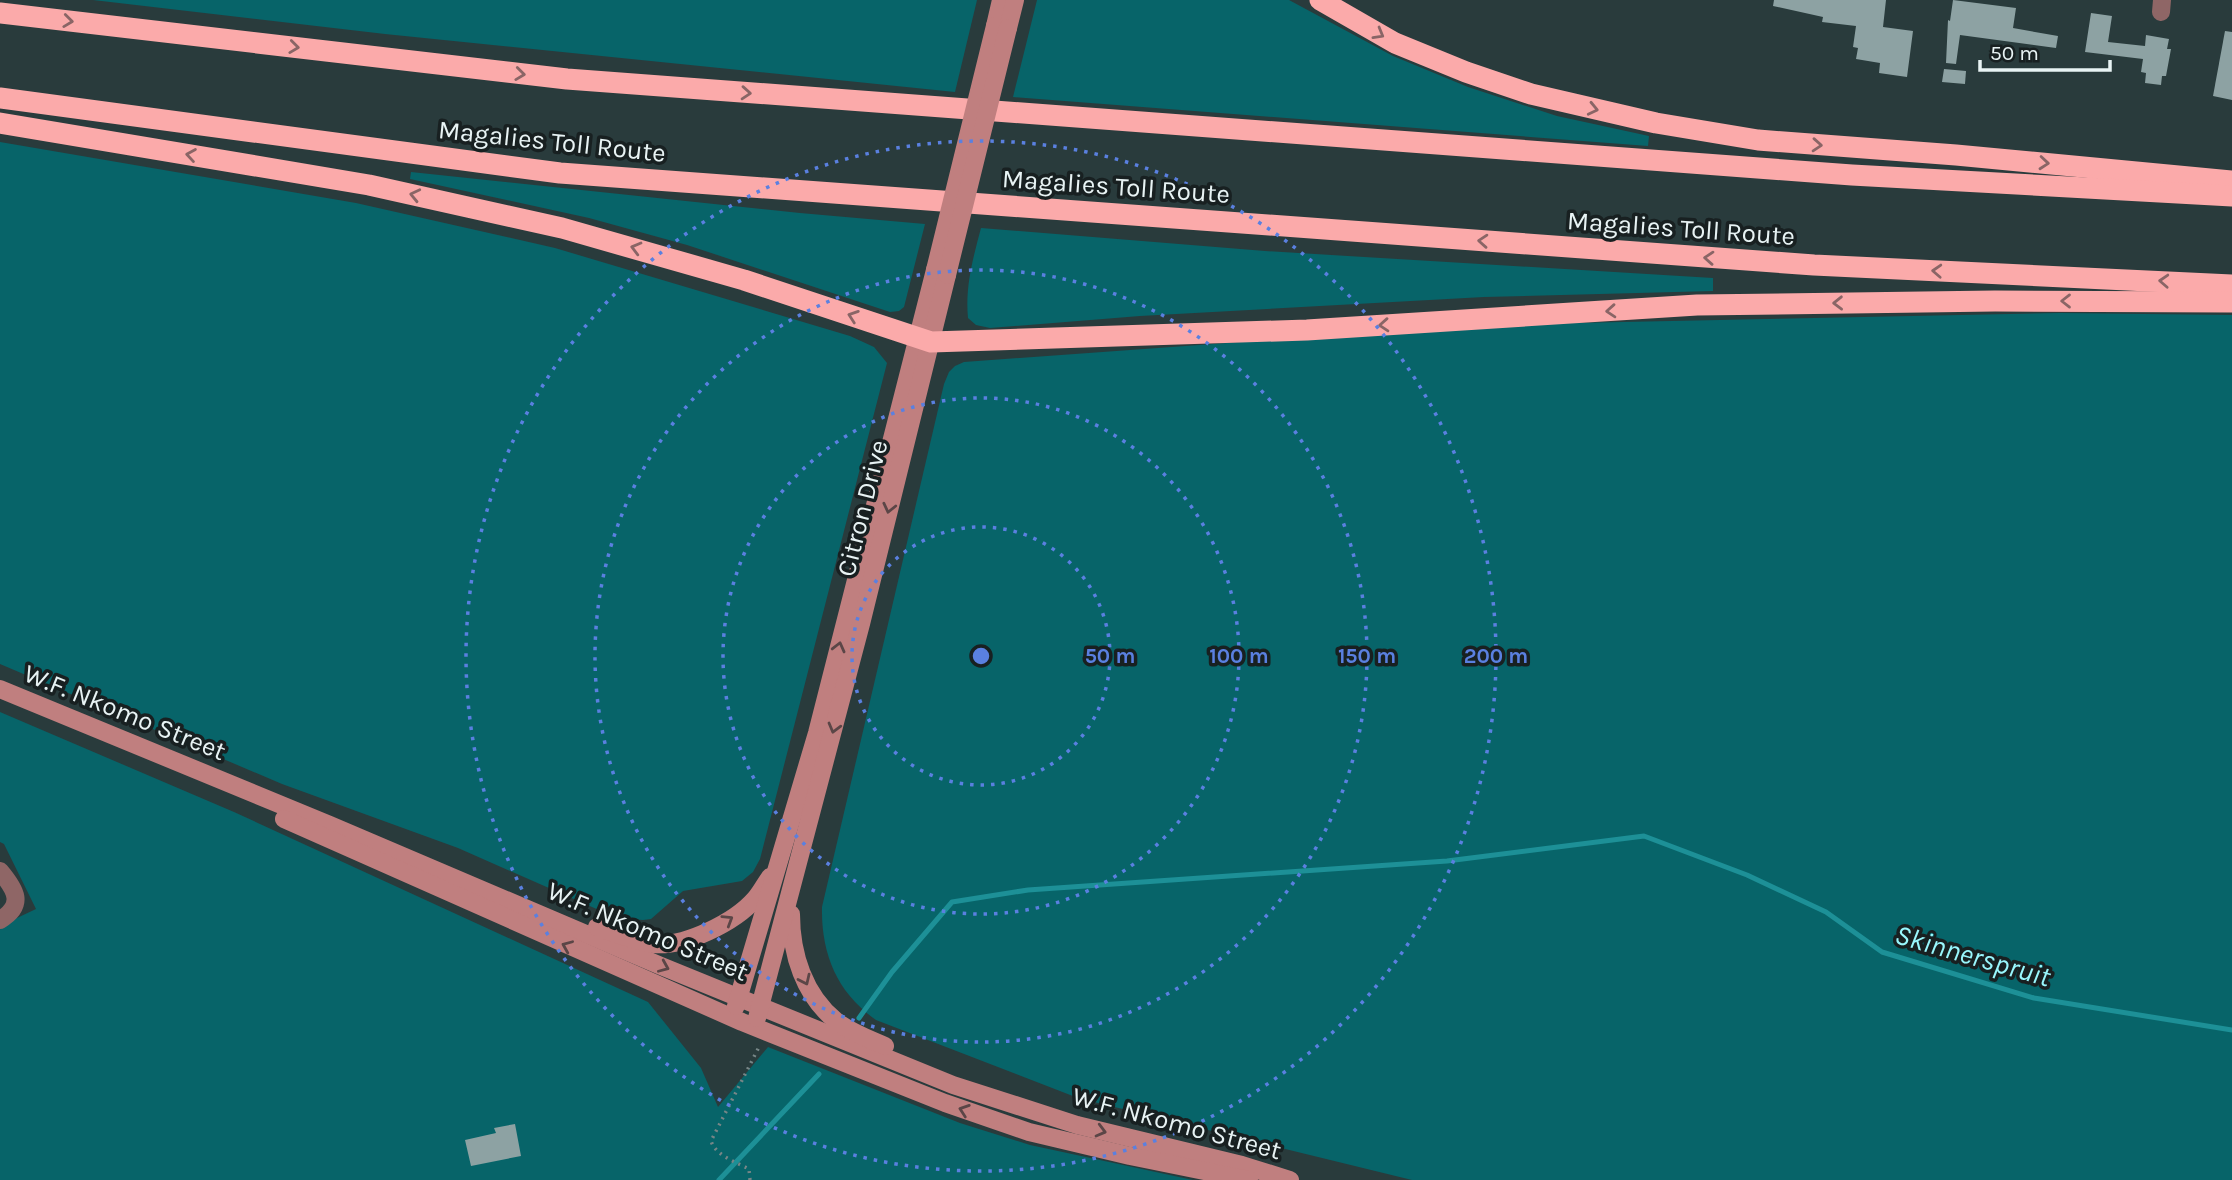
<svg xmlns="http://www.w3.org/2000/svg" width="2232" height="1180" font-family="Karla,sans-serif">
	<style>
		.green { fill: #076469 }
		.lines { fill: none; stroke-linecap: round; stroke-linejoin: round }
		.stream { stroke: #1d9097; stroke-width: 5 }
		.building { fill: #8da2a3 }
		.path { stroke: #778687; stroke-width: 3.5; stroke-dasharray: 2 5; stroke-linecap: butt }
		.street { stroke: #8f6666; stroke-width: 18 }
		.secondary { stroke: #c07f7f; stroke-width: 18 }
		.highway { stroke: #fbaaaa; stroke-width: 21 }
		.secondary-bridge { stroke: #c07f7f; stroke-width: 18 }
		.oneway { stroke: #8a6566 }
		.oneway2 { stroke: #5b4647 }
		.ring { fill: none; stroke: #5a80e0; stroke-width: 3.5; stroke-dasharray: 3.5 7 }
		.labels { text-anchor: middle; stroke-width: 7; stroke-linejoin: round; paint-order: stroke }
		.street-label { font-size: 26px; fill: #e8f3f4; stroke: #182021 }
		.water-label { font-size: 28px; font-style: italic; fill: #99f7fd; stroke: #182021 }
		.centre { fill: #5a80e0; stroke: #182021; stroke-width: 3.5 }
		.ring-label { font-size: 21px; text-anchor: middle; font-weight: bold; fill: #5a80e0; stroke: #182021; stroke-width: 7; stroke-linejoin: round; paint-order: stroke }
	</style>
	<rect width="100%" height="100%" fill="#293b3c"/>
	<g class="green">
		<polygon points="93,0 977,0 955,92 385,34"/>
		<polygon points="1037,0 1289,0 1393,56 1468,87 1557,116 1649,136 1648,146 1013,97"/>
		<polygon points="0,142 356,203 555,248 850,336 874,347 887,363 760,859 753,872 742,881 683,891 651,919 643,920 617,918 458,848 282,784 0,664"/>
		<polygon points="411,172 800,213 925,224 904,307 899,311 890,312 687,245 589,218 410,179"/>
		<path d="M981,228L1265,251L1713,278V291L1484,297L1140,316L990,328L976,325L968,318C965,287 973,258 981,228Z"/>
		<path d="M2060,313L2232,315V1180H1412L1078,1098L876,1020C837,993 821,954 822,907L944,384L949,372L955,366L964,362L1322,336L1526,324Z"/>
		<polygon points="0,712 234,812 648,1002 701,1068 718,1107 768,1047 960,1123 1030,1145 1193,1180 0,1180 0,926 36,909 4,844 0,842"/>
	</g>
	<g class="lines">
		<g class="stream">
			<polyline points="859,1018 892,972 952,902 1028,890 1447,861 1644,836 1747,875 1826,912 1882,952 2034,998 2232,1030"/>
			<polyline points="719,1180 819,1074"/>
		</g>
	</g>
	<g class="building">
		<polygon points="1774,0 1886,0 1883,27 1913,31 1907,77 1879,73 1880,63 1856,59 1858,48 1853,47 1856,26 1822,22 1823,17 1773,6"/>
		<polygon points="1953,0 2016,8 2013,28 2058,36 2056,48 1960,35 1956,64 1946,63 1948,20 1950,21"/>
		<polygon points="2091,13 2112,16 2108,42 2145,46 2146,35 2169,39 2167,49 2171,49 2166,76 2162,76 2161,85 2145,83 2146,73 2141,72 2143,59 2085,52"/>
		<polygon points="2225,31 2232,32 2232,100 2213,96"/>
		<polygon points="1944,69 1966,71 1965,84 1942,82"/>
		<polygon points="515,1124 521,1156 471,1166 465,1140 496,1133 494,1128"/>
	</g>
	<g class="lines">
		<path class="path" d="M750,1180L749,1169C736,1162 716,1156 711,1141L759,1047"/>
		<g class="street">
			<polyline points="2161,12 2162,0"/>
			<path d="M0,871C16,890 25,905 0,920"/>
		</g>
		<g class="secondary">
			<polyline points="995,26 1001,0"/>
			<polyline points="1008,28 1015,0"/>
			<polyline points="0,689 330,825 661,966 953,1085 1077,1125 1242,1165 1290,1180"/>
			<polyline points="284,819 742,1022 945,1103 1029,1132 1130,1156 1249,1180"/>
			<path d="M791,914C791,954 804,995 836,1021C850,1032 869,1039 885,1046"/>
			<path d="M597,927C616,934 634,941 654,944C685,947 735,922 755,899C761,892 765,884 770,877"/>
			<polyline points="736,1006 817,733 935,270"/>
			<polyline points="757,1018 861,624 947,275"/>
		</g>
		<g class="highway">
			<polyline points="1320,0 1395,43 1466,72 1531,94 1656,123 1758,140 1956,155 2232,181"/>
			<polyline points="0,13 567,79 1852,175 2232,196"/>
			<polyline points="0,98 560,173 1814,265 2232,285"/>
			<polyline points="0,123 369,185 562,228 744,280 931,342 1307,330 1697,305 1995,301 2232,302"/>
		</g>
		<g class="secondary-bridge">
			<polyline points="935,270 995,26"/>
			<polyline points="947,275 1008,28"/>
		</g>
	</g>
	<defs><path id="oneway-chevron" d="M-2-3.5L2.5 0L-2 3.5" fill="none" stroke-width="1.6" stroke-linecap="round" stroke-linejoin="round" transform="scale(1.75)"/></defs>
	<g class="oneway">
		<use href="#oneway-chevron" transform="translate(68 21) rotate(7)"/>
		<use href="#oneway-chevron" transform="translate(1379 34) rotate(30)"/>
		<use href="#oneway-chevron" transform="translate(294 47) rotate(7)"/>
		<use href="#oneway-chevron" transform="translate(520 74) rotate(7)"/>
		<use href="#oneway-chevron" transform="translate(746 93) rotate(4)"/>
		<use href="#oneway-chevron" transform="translate(1593 109) rotate(13)"/>
		<use href="#oneway-chevron" transform="translate(1817 145) rotate(4)"/>
		<use href="#oneway-chevron" transform="translate(191 155) rotate(-171)"/>
		<use href="#oneway-chevron" transform="translate(2044 163) rotate(5)"/>
		<use href="#oneway-chevron" transform="translate(415 195) rotate(-167)"/>
		<use href="#oneway-chevron" transform="translate(1483 241) rotate(-176)"/>
		<use href="#oneway-chevron" transform="translate(636 248) rotate(-165)"/>
		<use href="#oneway-chevron" transform="translate(1709 258) rotate(-176)"/>
		<use href="#oneway-chevron" transform="translate(1937 271) rotate(-177)"/>
		<use href="#oneway-chevron" transform="translate(2164 281) rotate(-177)"/>
		<use href="#oneway-chevron" transform="translate(2066 301) rotate(-180)"/>
		<use href="#oneway-chevron" transform="translate(1838 303) rotate(179)"/>
		<use href="#oneway-chevron" transform="translate(1611 311) rotate(176)"/>
		<use href="#oneway-chevron" transform="translate(853 316) rotate(-161)"/>
		<use href="#oneway-chevron" transform="translate(1384 325) rotate(176)"/>
	</g>
	<g class="oneway2">
		<use href="#oneway-chevron" transform="translate(889 508) rotate(103)"/>
		<use href="#oneway-chevron" transform="translate(839 647) rotate(-76)"/>
		<use href="#oneway-chevron" transform="translate(834 728) rotate(105)"/>
		<use href="#oneway-chevron" transform="translate(728 920) rotate(-32)"/>
		<use href="#oneway-chevron" transform="translate(567 946) rotate(-157)"/>
		<use href="#oneway-chevron" transform="translate(664 967) rotate(23)"/>
		<use href="#oneway-chevron" transform="translate(805 980) rotate(65)"/>
		<use href="#oneway-chevron" transform="translate(964 1110) rotate(-161)"/>
		<use href="#oneway-chevron" transform="translate(1101 1131) rotate(15)"/>
	</g>
	<g class="ring">
		<circle cx="981" cy="656" r="129"/>
		<circle cx="981" cy="656" r="258"/>
		<circle cx="981" cy="656" r="386"/>
		<circle cx="981" cy="656" r="515"/>
	</g>
	<g class="labels">
		<g class="street-label">
			<text transform="translate(552 141) rotate(6)" y="9">Magalies Toll Route</text>
			<text transform="translate(1116 186) rotate(4)" y="9">Magalies Toll Route</text>
			<text transform="translate(1681 228) rotate(4)" y="9">Magalies Toll Route</text>
			<text transform="translate(862 508) rotate(-76)" y="9">Citron Drive</text>
			<text transform="translate(125 712) rotate(22)" y="9">W.F. Nkomo Street</text>
			<text transform="translate(648 931) rotate(23)" y="9">W.F. Nkomo Street</text>
			<text transform="translate(1177 1123) rotate(15)" y="9">W.F. Nkomo Street</text>
		</g>
		<g class="water-label">
			<text transform="translate(1973 955) rotate(16)" y="10">Skinnerspruit</text>
		</g>
	</g>
	<circle cx="981" cy="656" r="10" class="centre"/>
	<g class="ring-label">
		<text x="1110" y="663">50 m</text>
		<text x="1239" y="663">100 m</text>
		<text x="1367" y="663">150 m</text>
		<text x="1496" y="663">200 m</text>
	</g>
	<path d="M1980 60v10h130v-10" fill="none" stroke="#e8f3f4" stroke-width="3.5"/>
	<text x="1990" y="60" font-size="21" fill="#e8f3f4" stroke="#182021" stroke-width="5" paint-order="stroke">50 m</text>
</svg>
